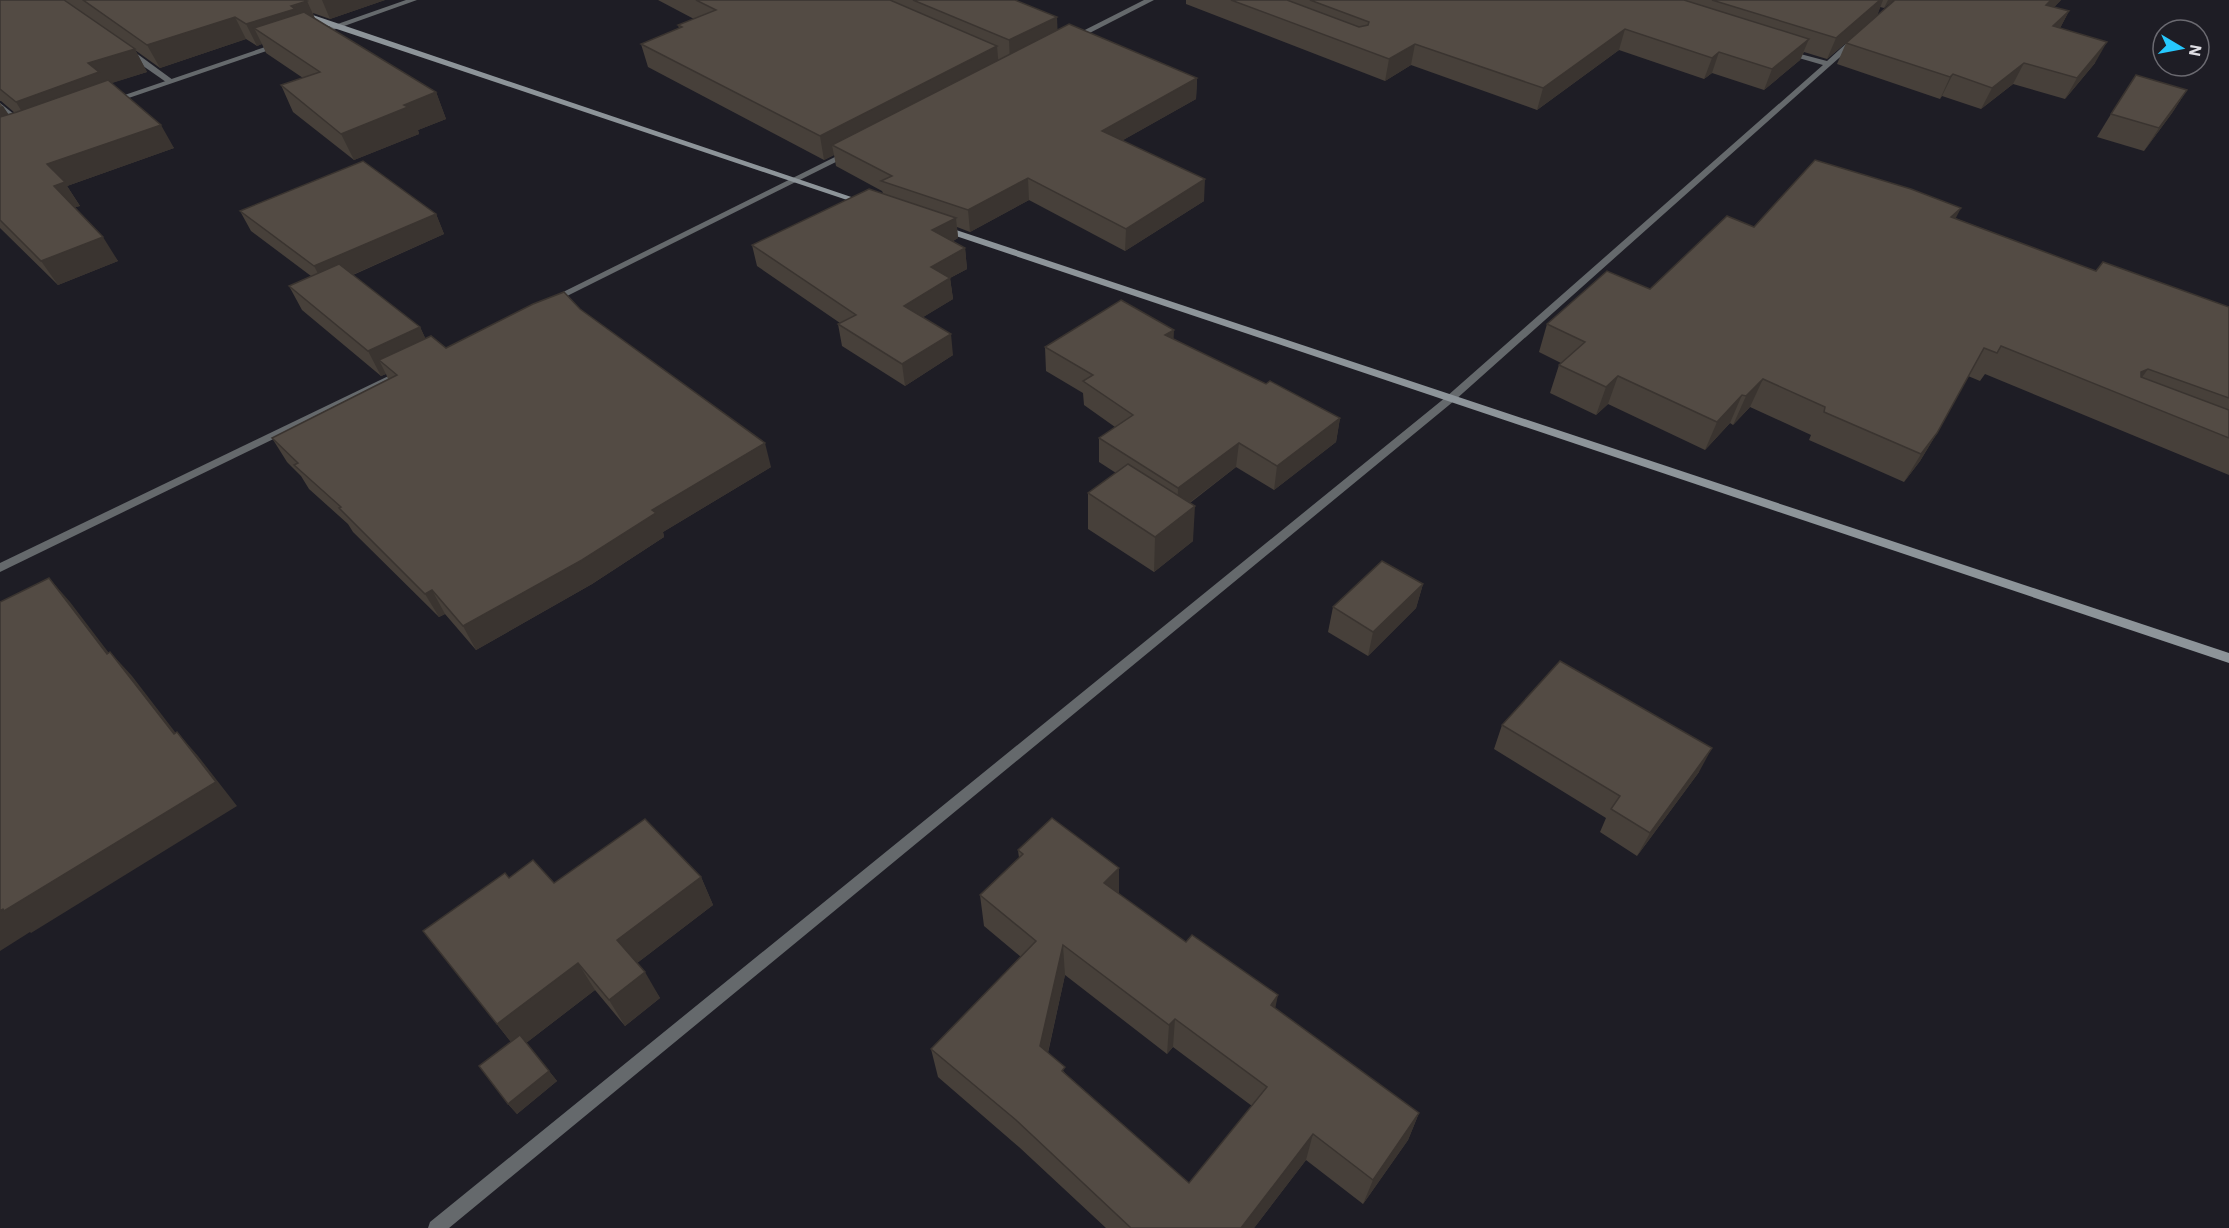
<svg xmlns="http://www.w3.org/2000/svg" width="2229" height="1228" font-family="'IBM Plex Sans',sans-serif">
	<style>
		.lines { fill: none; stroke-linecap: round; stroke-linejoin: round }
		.lane { fill: #65696c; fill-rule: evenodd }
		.street { fill: #65696c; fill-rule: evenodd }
		.secondary { fill: #8d9499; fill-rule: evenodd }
		.wall { fill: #47403a; fill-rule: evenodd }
		.shaded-wall { fill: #3a3430 }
		.building { fill: #534b44; stroke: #3a3430; stroke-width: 1.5; fill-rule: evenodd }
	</style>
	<rect width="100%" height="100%" fill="#1e1d25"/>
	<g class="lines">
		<g class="lane">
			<polygon points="126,50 132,50 173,80 166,82 126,54"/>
			<polygon points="0,103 24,122 24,126 18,126 0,109"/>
		</g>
		<g class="street">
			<polygon points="406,0 417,0 319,35 312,33"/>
			<polygon points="1144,0 1154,0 1074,41 1067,39"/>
			<polygon points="1850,40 1857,42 1454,401 449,1228 428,1228 430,1222 1446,397 1823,65 1785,54 1785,50 1827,61"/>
			<polygon points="277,43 284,45 114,103 107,101"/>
			<polygon points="845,152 852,154 555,302 552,303 547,300"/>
			<polygon points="401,370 405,371 405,375 0,572 0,563"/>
		</g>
		<g class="secondary">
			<polygon points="298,12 304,12 869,203 862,205 298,16"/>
			<polygon points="944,226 2229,653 2229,663 941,231 940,229"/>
		</g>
	</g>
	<g class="wall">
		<polygon points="0,0 385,0 330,19 313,13 315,19 436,92 446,119 418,130 419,134 354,160 293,112 281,85 303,78 266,53 262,44 257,46 246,39 160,68 135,50 147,72 111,83 174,148 67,186 80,206 75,207 118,261 58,285 0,228 0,103 9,115 15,113 1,101 0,101"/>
		<polygon points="658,0 1015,0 1057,17 1057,30 1197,78 1196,99 1123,140 1204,201 1125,251 1029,200 970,232 957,227 958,238 953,241 965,248 967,269 950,278 953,299 923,317 953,355 905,386 842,346 838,324 840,323 757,266 752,245 883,193 882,191 836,166 834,155 824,160 648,67 641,44 679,28 678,25 694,19"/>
		<polygon points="1186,0 1894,0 1884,8 1880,7 1877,16 2061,0 2054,7 2069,11 2060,28 2095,63 2065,99 2013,84 1981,109 1942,96 1940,99 1837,64 1846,43 1827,59 1804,52 1800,60 1764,90 1712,73 1704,79 1619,50 1537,110 1411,65 1385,81 1186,4"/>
		<polygon points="2187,90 2172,113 2144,151 2097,137 2111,114"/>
		<polygon points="240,211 436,214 444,234 353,275 420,327 425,338 446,348 580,309 771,467 663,532 664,537 592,584 476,650 445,614 439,617 353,532 348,524 309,489 301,476 287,462 272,438 388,379 386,374 381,376 302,310 289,286 311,276 251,231"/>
		<polygon points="1955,218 2096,271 2229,307 2229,475 1985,374 1980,381 1968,376 1937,433 1920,461 1904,482 1809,440 1811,435 1750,407 1733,425 1730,423 1705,450 1608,404 1596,415 1550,393 1559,365 1561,363 1539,352 1547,324 1650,289 1754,227"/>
		<polygon points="1174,339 1266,384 1340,418 1336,442 1274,490 1236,467 1190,503 1193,541 1154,572 1088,529 1088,493 1116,473 1099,462 1099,438 1115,427 1084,405 1083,393 1046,371 1045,347"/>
		<polygon points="1423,584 1416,608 1368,656 1328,632 1333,607"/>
		<polygon points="1502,725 1699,772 1637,856 1600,832 1606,818 1494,749"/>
		<path d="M1018,850L1119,868V894L1419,1113L1408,1140L1363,1204L1306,1160L1254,1228H1106L1019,1147L938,1077L931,1049L1021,957L984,926L980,895L1019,858ZM1065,975L1167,1054L1173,1047L1252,1106L1189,1183L1066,1074L1048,1053Z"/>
		<polygon points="701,877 713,905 637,963 660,998 625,1026 595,990 526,1043 557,1081 517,1114 508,1104 511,1042 423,931 509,878 554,883"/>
	</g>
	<g class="shaded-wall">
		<polygon points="322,0 385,0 330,19"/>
		<polygon points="1880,0 1883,0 1877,16 1827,59 1836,38"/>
		<polygon points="1888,0 1894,0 1884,8"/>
		<polygon points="2051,0 2061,0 2036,26 2046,5"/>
		<polygon points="307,1 317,23 254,28 262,44 257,46 246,24"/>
		<polygon points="2069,11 2058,32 2053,26"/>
		<polygon points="235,17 246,39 160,68 147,45"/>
		<polygon points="1057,17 1058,40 1010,64 1009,40"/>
		<polygon points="1625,29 1619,50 1537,110 1543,88"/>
		<polygon points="1809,39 1800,60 1764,90 1772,69"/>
		<polygon points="2107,42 2095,63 2065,99 2077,78"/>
		<polygon points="1415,44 1411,65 1385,81 1389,59"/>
		<polygon points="997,46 999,69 832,145 834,155 824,160 820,136"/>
		<polygon points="135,49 147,72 106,85 30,125 16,102 88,63"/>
		<polygon points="1719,52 1712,73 1704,79 1712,58"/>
		<polygon points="2024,63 2013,84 1981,109 1992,88"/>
		<polygon points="1953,74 1942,96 1940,99 1950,77"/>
		<polygon points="1197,78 1196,99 1102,152 1102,131"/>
		<polygon points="2187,90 2172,113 2144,151 2159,128"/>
		<polygon points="436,92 446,119 418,130 419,134 354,160 341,134 404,105"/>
		<polygon points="3,106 18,129 0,136 0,107"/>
		<polygon points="161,125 174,148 67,186 80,206 69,209 54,186 47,164"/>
		<polygon points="1028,178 1029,200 970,232 968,210"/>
		<polygon points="1205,179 1204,201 1125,251 1126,229"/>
		<polygon points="1961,208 1947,235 1951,217"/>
		<polygon points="436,214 444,234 325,287 314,266"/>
		<polygon points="956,218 958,238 935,251 932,230"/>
		<polygon points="103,237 118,261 58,285 41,261"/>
		<polygon points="965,248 967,269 950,278 953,299 907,327 904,306 931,267"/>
		<polygon points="420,327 432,352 379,360 386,374 381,376 368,351"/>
		<polygon points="1174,330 1173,354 1165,335"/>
		<polygon points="951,334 953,355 905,386 902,364"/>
		<polygon points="2148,369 2128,397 2141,372"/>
		<polygon points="1618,376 1608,404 1596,415 1606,387"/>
		<polygon points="1763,379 1750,407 1733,425 1746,396"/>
		<polygon points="1742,395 1730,423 1705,450 1717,422"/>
		<polygon points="1340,418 1336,442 1274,490 1277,466"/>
		<polygon points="1937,433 1920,461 1904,482 1921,454"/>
		<polygon points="765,443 771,467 663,532 664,537 592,584 476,650 463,626 652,510"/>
		<polygon points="1239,443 1236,467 1177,512 1178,488"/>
		<polygon points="1195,506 1193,541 1154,572 1155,537"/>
		<polygon points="49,578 70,602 128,678 107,654"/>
		<polygon points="1423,584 1416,608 1368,656 1373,632"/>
		<polygon points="432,590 445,614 439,617 425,594"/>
		<polygon points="110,652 132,676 195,758 174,734"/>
		<polygon points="177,732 198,756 237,806 31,933 30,932 0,951 0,911"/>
		<polygon points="1712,748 1699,772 1637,856 1650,833"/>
		<polygon points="1119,868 1119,900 1104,883"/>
		<polygon points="701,877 713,905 632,967 617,940"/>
		<polygon points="1063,945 1065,975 1043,1074 1040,1046"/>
		<polygon points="578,963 595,990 517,1050 497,1024"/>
		<polygon points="645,972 660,998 625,1026 609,1000"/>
		<polygon points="1278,995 1272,1024 1271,1005"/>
		<polygon points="1175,1019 1173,1047 1167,1054 1169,1025"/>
		<polygon points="549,1071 557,1081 517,1114 508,1104"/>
		<polygon points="1419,1113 1408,1140 1363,1204 1373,1180"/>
		<polygon points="1313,1134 1306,1160 1254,1228 1241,1228"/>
	</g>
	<g class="building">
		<polygon points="0,0 64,0 135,49 88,63 99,72 16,102 0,89"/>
		<polygon points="83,0 304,0 307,1 291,6 295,9 246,24 235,17 147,45"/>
		<polygon points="696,0 890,0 997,46 820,136 641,44 682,27 678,25 716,10"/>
		<polygon points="913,0 1015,0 1057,17 1009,40"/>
		<polygon points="1231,0 1287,0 1359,27 1368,25 1369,22 1310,0 1684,0 1809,39 1772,69 1719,52 1712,58 1625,29 1543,88 1415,44 1389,59"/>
		<polygon points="1712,0 1880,0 1836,38"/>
		<polygon points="1895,0 2051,0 2046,5 2069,11 2053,26 2107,42 2077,78 2024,63 1992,88 1953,74 1950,77 1846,43"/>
		<polygon points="304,12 436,92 404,105 408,107 341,134 281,85 320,72 254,28"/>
		<polygon points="1069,24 1197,78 1102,131 1205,179 1126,229 1028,178 968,210 881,181 892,176 832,145"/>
		<polygon points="2136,75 2187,90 2159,128 2111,114"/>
		<polygon points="108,80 161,125 47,164 65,182 54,186 103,237 41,261 0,220 0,117 17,112"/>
		<polygon points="1815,160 1911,189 1961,208 1951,217 2096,271 2103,262 2229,307 2229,398 2148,369 2141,372 2141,377 2229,410 2229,438 2001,346 1997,353 1984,348 1937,433 1921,454 1824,412 1825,407 1763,379 1746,396 1742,395 1717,422 1618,376 1606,387 1559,365 1585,342 1547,324 1607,271 1650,289 1727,216 1754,227"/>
		<polygon points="363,161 436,214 314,266 240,211"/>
		<polygon points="869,189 956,218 932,230 965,248 931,267 950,278 904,306 951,334 902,364 838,324 856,315 752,245"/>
		<polygon points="339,264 420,327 368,351 289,286"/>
		<polygon points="564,292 580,309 765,443 652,510 656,513 582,560 463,626 432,590 425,594 339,508 341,507 294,465 298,463 272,438 397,375 379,360 431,336 446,348 533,304"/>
		<polygon points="1121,300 1174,330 1165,335 1266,384 1270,381 1340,418 1277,466 1239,443 1178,488 1099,438 1133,415 1083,381 1093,375 1045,347"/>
		<polygon points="1128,464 1195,506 1155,537 1088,493"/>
		<polygon points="1382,561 1423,584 1373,632 1333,607"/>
		<polygon points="49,578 107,654 110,652 174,734 177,732 216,782 4,911 3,909 0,911 0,602"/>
		<polygon points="1560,661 1712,748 1650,833 1611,809 1620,796 1502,725"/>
		<path d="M1052,818L1119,868L1104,883L1186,942L1192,935L1278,995L1271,1005L1419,1113L1373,1180L1313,1134L1241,1228H1131L1016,1120L931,1049L1036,941L980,895L1023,854L1018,850ZM1063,945L1169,1025L1175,1019L1267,1087L1189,1183L1062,1071L1065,1067L1040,1046Z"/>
		<polygon points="645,819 701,877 617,940 645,972 609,1000 578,963 497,1024 423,931 505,873 509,878 533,860 554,883"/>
		<polygon points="520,1035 549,1071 508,1104 479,1066"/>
	</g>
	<g transform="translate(2181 48) rotate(100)"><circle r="28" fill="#1e1d25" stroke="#6b6a71" stroke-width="1.5"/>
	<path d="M0-4.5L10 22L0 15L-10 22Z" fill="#26c9fe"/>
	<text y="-9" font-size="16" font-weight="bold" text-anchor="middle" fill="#dfdee4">N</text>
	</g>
</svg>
